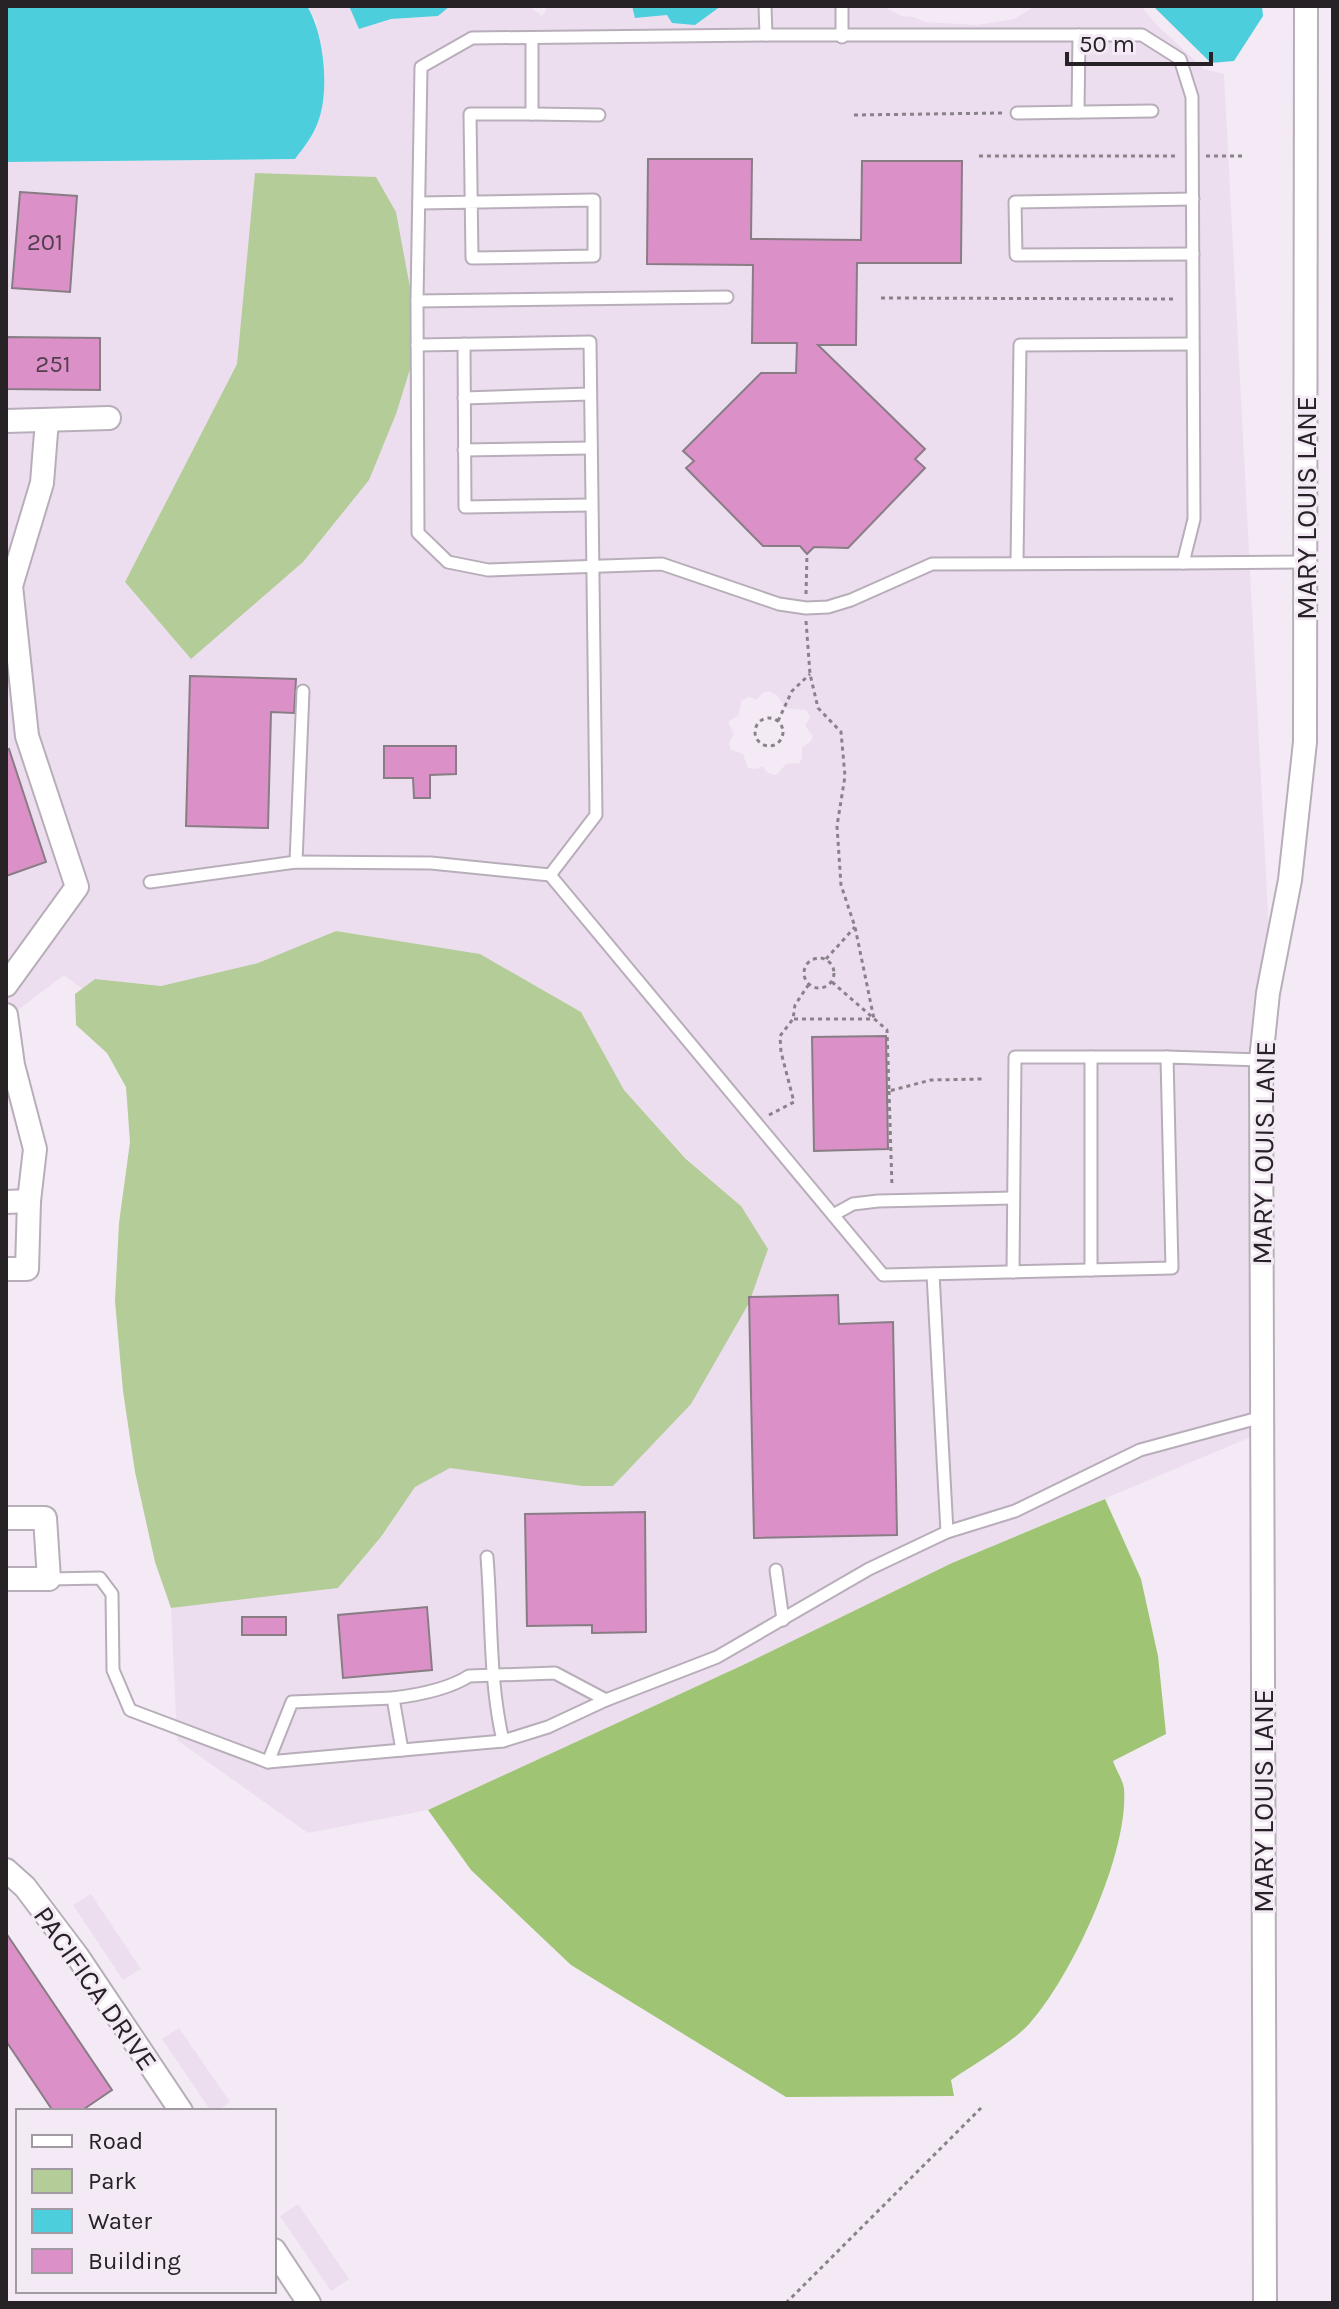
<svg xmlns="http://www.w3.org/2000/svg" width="1339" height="2309" font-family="Karla,sans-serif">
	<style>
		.built { fill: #eddeef; fill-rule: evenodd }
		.green { fill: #b3cc98 }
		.forest { fill: #9fc474 }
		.water { fill: #4ccedc }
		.building { fill: #db91c8; stroke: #897d85; stroke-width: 2 }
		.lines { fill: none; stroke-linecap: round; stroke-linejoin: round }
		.lane-casing { stroke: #b7aeb9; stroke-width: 15 }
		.street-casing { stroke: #b7aeb9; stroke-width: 26 }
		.path { stroke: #898289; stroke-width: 3; stroke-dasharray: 4 4; stroke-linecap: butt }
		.lane { stroke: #fff; stroke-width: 11 }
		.street { stroke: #fff; stroke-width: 22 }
		.labels { text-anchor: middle; stroke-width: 6; stroke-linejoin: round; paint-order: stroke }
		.number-label { font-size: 24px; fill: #533e4e }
		.street-label { font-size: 28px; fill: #262226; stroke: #f4eaf5 }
	</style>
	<rect width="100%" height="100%" fill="#f4eaf5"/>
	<g class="built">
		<path d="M307,6H349L359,29L390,19L438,16L450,6H529L542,16L548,6H632L635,18L667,15L695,25L721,6H882L902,16L914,17L925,22L977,25L1014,19L1035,6H1141L1157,25L1204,69L1224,74L1269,932L1257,992L1250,1060L1251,1437L952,1563L743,1665L428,1810L308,1833L177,1740L171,1608L338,1588L381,1538L415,1487L450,1467L582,1486L741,1206L687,1159L624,1090L581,1012L480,954L336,931L258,963L161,986L95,979L82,989L64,975L6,1019V162L295,159L317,22ZM237,364L191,659L125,582ZM769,691L777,695L784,708L806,710L810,717L805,726L813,736L811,741L802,748V759L799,763L786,764L776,775L768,773L762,766L756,769L748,768L743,754L731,750L729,743L734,734L728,722L739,715L741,701L749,697L757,700L762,693Z"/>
		<polygon points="91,1894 141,1969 123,1980 73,1905"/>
		<polygon points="179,2028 230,2102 217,2111 211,2111 162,2039"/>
		<polygon points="298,2204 349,2279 331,2291 280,2216"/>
	</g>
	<g class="green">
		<polygon points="255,173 376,177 396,212 411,293 412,363 396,414 369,480 303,562 191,659 125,582 237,364"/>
		<polygon points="336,931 480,954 581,1012 624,1090 686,1159 741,1206 768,1249 749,1303 691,1404 613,1486 582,1486 450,1468 415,1487 381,1537 338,1588 171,1608 155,1562 135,1472 123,1391 115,1301 119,1223 130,1142 126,1087 107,1053 76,1025 75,994 95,979 161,986 258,963"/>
	</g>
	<path class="forest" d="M1105,1499L1141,1579L1158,1656L1166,1734L1113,1761C1116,1770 1123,1780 1124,1789C1129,1853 1072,1976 1030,2023C1016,2040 971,2066 951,2080L954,2096L786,2097L571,1965L471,1870L428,1810L743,1665L952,1563Z"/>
	<g class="water">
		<path d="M6,6H307C324,33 330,91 318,122C313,136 304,147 295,159L6,162Z"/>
		<polygon points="349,6 450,6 438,16 391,19 359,29"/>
		<polygon points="632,6 721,6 695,25 672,23 667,15 635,18"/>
		<polygon points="1153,6 1262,6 1263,16 1234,61 1211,63"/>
	</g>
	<g class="building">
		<polygon points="648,159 752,159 751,239 861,240 862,161 962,161 961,263 857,263 856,345 818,345 925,449 915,459 925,468 848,548 814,547 807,554 800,546 763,546 686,468 694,461 683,451 761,373 796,373 797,343 752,343 753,265 647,264"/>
		<polygon points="20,192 77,196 70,292 12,288"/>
		<polygon points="6,337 100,338 100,390 6,389"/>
		<polygon points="190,676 296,679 294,713 271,712 268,828 186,826"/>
		<polygon points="384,746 456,746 456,774 430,775 430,798 414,798 413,778 384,778"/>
		<polygon points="9,749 46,862 6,876 6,750"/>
		<polygon points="886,1036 888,1149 814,1151 812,1037"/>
		<polygon points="838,1295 839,1324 893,1322 897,1535 754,1538 749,1297"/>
		<polygon points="645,1512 646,1632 592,1633 592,1625 527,1626 525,1514"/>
		<polygon points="427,1607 432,1670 343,1678 338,1615"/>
		<rect x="242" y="1617" width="44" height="18"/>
		<polygon points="6,1933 112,2090 81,2111 53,2111 6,2041"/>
	</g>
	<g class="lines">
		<g class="lane-casing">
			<g id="lane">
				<polyline points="765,6 766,35"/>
				<polyline points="842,6 842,37"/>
				<polygon points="766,35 1142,35 1180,59 1192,97 1194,519 1183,563 932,564 851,600 828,607 806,608 779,604 662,564 488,570 448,562 418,533 417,301 421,67 472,38"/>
				<polyline points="1078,112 1079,35"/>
				<polyline points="1017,113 1152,111"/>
				<polyline points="532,114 599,115"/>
				<polyline points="1193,199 1015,202 1016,255 1193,254"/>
				<polyline points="419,203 594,200 594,256 472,258 470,114 532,114 532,38"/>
				<polyline points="417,301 727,297"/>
				<polyline points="464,344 465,507 591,505"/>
				<polyline points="417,345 590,342 596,815 550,875"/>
				<polyline points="464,398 590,394"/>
				<polyline points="464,450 591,448"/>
				<polyline points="1017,563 1020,345 1193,344"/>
				<polyline points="1183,563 1305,562"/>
				<polyline points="296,862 303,691"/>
				<polyline points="150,882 296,862 431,863 550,875 883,1275 1172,1268 1167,1057 1261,1060"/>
				<polyline points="1091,1057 1091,1270"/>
				<polyline points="833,1215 853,1204 878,1201 1013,1198"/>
				<polyline points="1013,1272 1015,1057 1167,1057"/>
				<polyline points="933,1274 947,1532"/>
				<path d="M487,1557C492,1619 489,1681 503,1741"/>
				<polyline points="776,1570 783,1620"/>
				<polyline points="49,1579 100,1578 112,1594 113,1670 130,1710 268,1762 503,1741 548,1727 606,1700 717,1657 869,1569 947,1532 1015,1511 1140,1450 1262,1417"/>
				<path d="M402,1750L393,1698C418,1695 447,1690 469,1676L555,1673L606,1700"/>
				<polyline points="268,1762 292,1702 393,1698"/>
			</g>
		</g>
		<g class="street-casing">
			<g id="street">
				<polyline points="6,421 109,418"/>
				<polyline points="6,575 11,586 27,736 77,887 6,985"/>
				<polyline points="6,586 11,586 42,483 47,420"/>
				<polyline points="6,1015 13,1065 35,1149 29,1201 6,1202"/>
				<polyline points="6,1269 27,1269 29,1201"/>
				<polyline points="6,1518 45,1518 49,1579 6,1579"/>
				<polyline points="6,1870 25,1887 78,1957 181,2111"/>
				<polyline points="274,2250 309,2303"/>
				<polyline points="1265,2303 1261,1060 1268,993 1290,880 1305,742 1306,6"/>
			</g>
		</g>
		<g class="path">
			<polyline points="854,115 1003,113"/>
			<polyline points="979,156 1178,156"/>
			<polyline points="1206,156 1246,156"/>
			<polyline points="881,298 1177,299"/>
			<polyline points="806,594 807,554"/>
			<polyline points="806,621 810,674 818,708 841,732 845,776 837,826 841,885 855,927 874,1019"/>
			<circle cx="769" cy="732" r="14"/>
			<polyline points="778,721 792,691 810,674"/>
			<circle cx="819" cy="973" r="15"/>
			<polyline points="826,959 855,927"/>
			<polyline points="832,982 887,1030 889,1091 931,1080 983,1079"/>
			<polyline points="794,1019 874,1019"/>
			<polyline points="889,1091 892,1187"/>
			<polyline points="769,1115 794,1102 781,1052 780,1036 793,1019 795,1005 809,984"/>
			<polyline points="786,2303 981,2108"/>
		</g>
		<use href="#lane" class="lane"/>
		<use href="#street" class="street"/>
	</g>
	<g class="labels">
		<g class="number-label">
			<text x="45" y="250">201</text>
			<text x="53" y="372">251</text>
		</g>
		<g class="street-label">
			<text transform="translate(1306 508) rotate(-90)" y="10">MARY LOUIS LANE</text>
			<text transform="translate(1263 1153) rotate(-89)" y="10">MARY LOUIS LANE</text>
			<text transform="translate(1263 1801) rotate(-90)" y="10">MARY LOUIS LANE</text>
			<text transform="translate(96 1988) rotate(55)" y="10">PACIFICA DRIVE</text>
		</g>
	</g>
	<rect width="1339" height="2309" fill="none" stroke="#262226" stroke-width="16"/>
	<rect x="16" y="2109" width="260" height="184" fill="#f4eaf5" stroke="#a29aa2" stroke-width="2"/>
	<rect x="32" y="2135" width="40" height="12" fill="#ffffff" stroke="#a29aa2" stroke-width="2"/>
	<text x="88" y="2149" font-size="24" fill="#262226">Road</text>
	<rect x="32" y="2169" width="40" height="24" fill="#b3cc98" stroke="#a29aa2" stroke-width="2"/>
	<text x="88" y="2189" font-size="24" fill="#262226">Park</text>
	<rect x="32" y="2209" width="40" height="24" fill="#4ccedc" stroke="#a29aa2" stroke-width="2"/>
	<text x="88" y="2229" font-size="24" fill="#262226">Water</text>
	<rect x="32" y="2249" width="40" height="24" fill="#db91c8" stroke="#a29aa2" stroke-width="2"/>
	<text x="88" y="2269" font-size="24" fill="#262226">Building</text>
	<path d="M1067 52v12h144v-12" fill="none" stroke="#262226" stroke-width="4"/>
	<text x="1079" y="52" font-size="24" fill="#262226" stroke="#f4eaf5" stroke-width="6" paint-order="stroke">50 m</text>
</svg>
